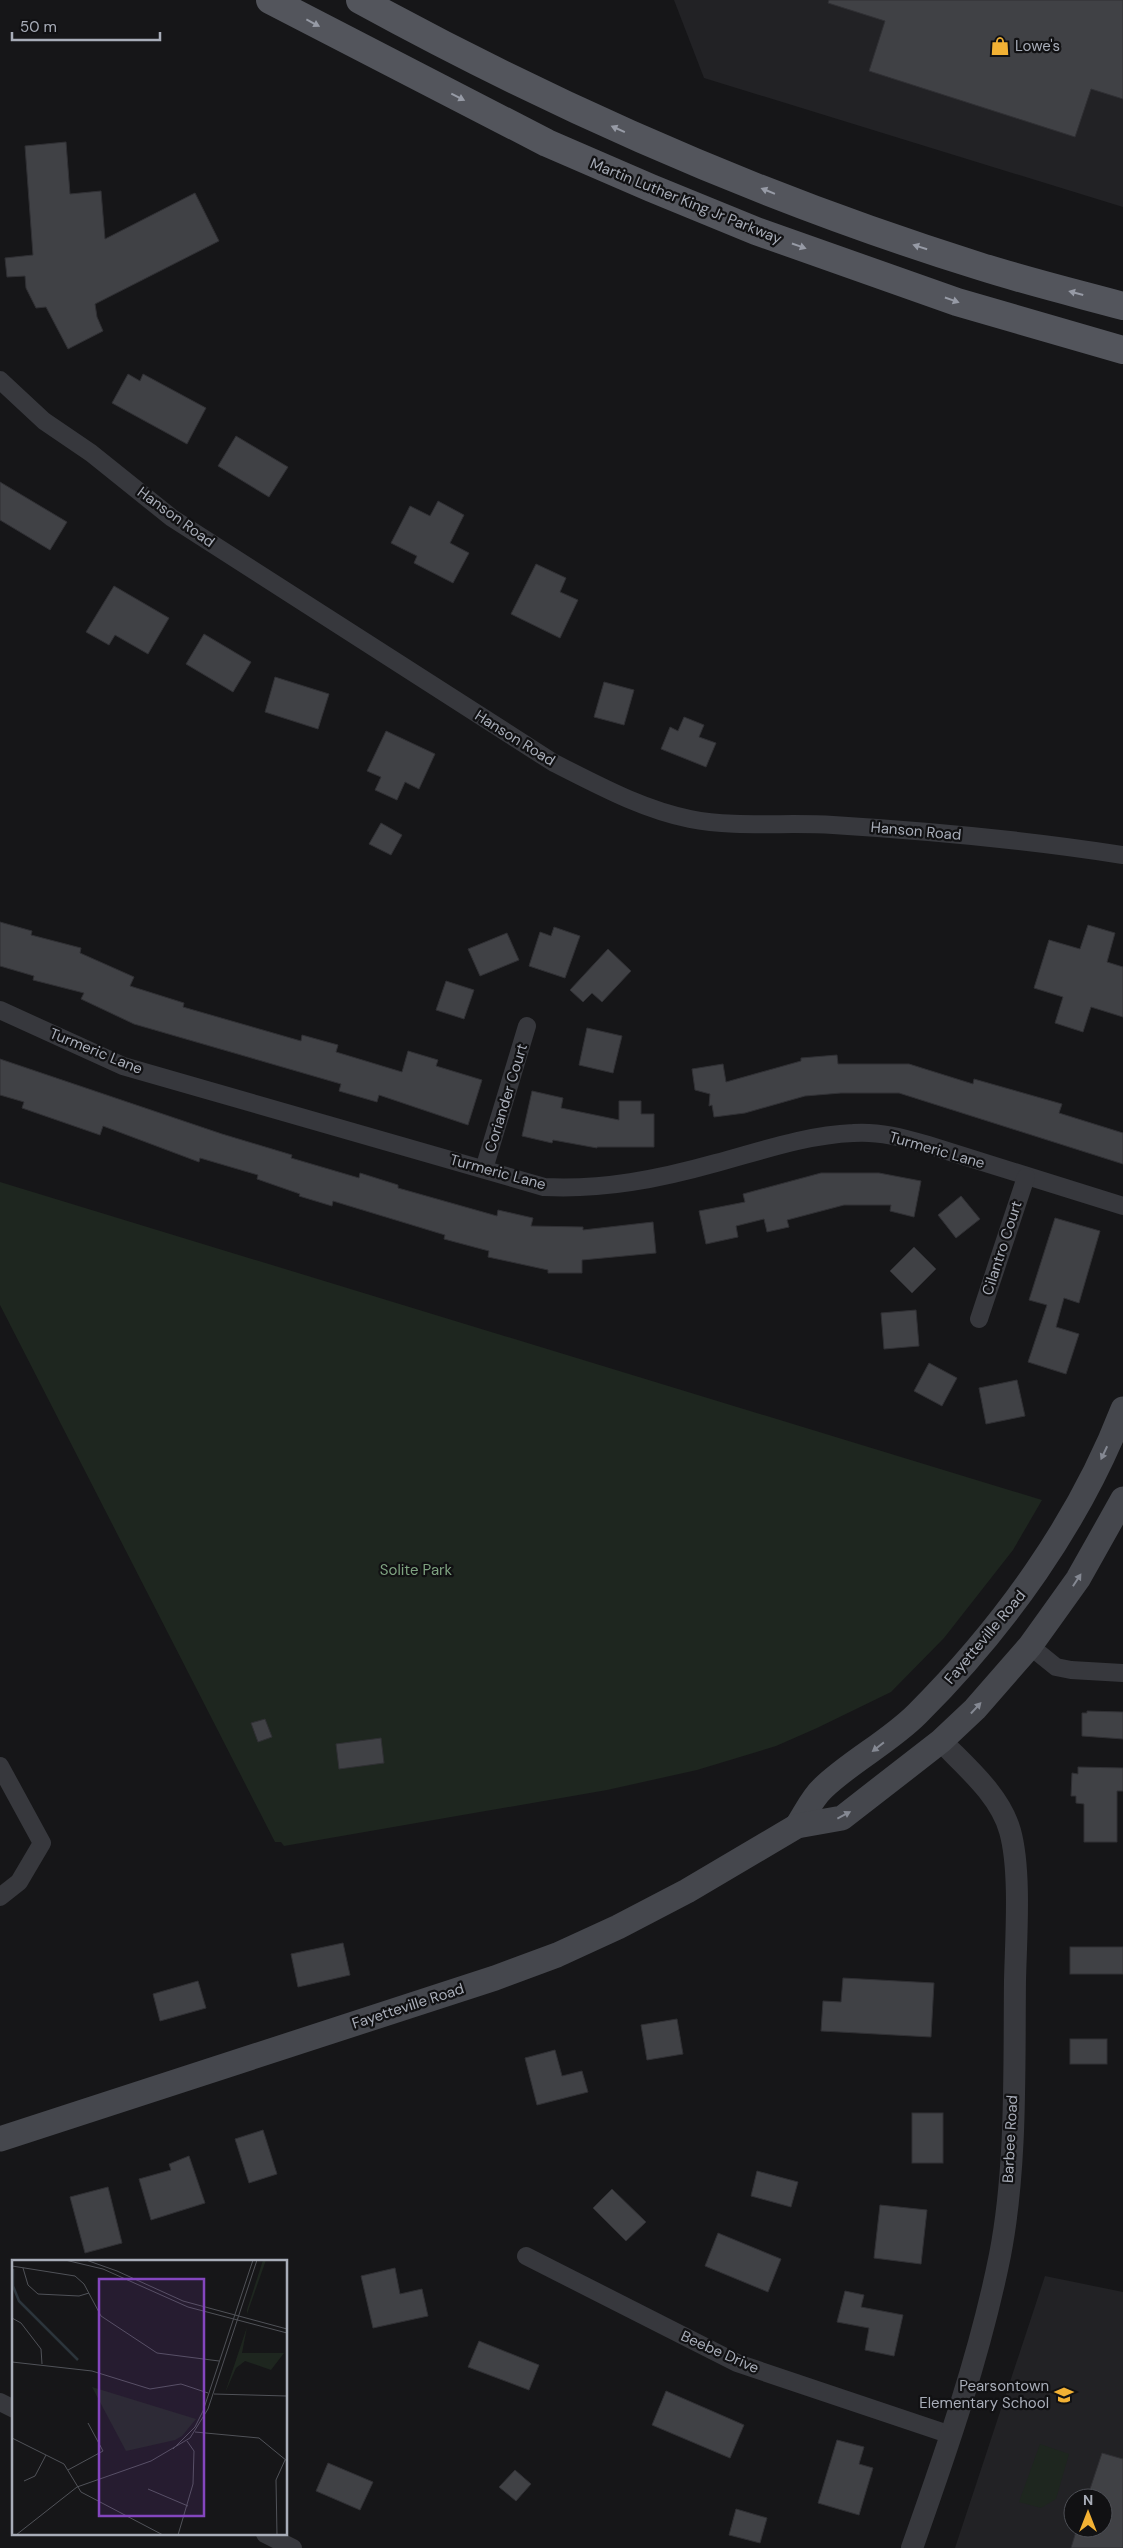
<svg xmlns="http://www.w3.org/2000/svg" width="1123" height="2548" font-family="'DM Sans',sans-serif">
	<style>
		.built { fill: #222225; fill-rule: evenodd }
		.green { fill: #1e261f }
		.building { fill: #404145; stroke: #303034 }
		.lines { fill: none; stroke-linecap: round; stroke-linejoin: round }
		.minor { stroke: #37383d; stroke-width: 18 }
		.tertiary { stroke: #37383d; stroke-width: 22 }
		.secondary { stroke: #45474d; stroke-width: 25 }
		.primary { stroke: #53555c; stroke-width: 28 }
		.oneway { fill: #979ba6 }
		.oneway2 { fill: #858993 }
		.labels { text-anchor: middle; stroke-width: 4.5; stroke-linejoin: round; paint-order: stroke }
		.poi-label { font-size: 15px; fill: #a8adb8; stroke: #111113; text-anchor: start }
		.street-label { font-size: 15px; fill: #a8adb8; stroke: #111113 }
		.park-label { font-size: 15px; fill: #7fa381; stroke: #111113 }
		.inset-river { fill: none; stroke: #2c353c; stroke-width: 2.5 }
		.inset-road { fill: none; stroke: #505258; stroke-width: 1 }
		.view { fill: #8446be; fill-opacity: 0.15; stroke: #8446be; stroke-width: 2.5 }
		.inset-edge { fill: none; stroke: #a8adb8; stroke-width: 2.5 }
	</style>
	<rect width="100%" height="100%" fill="#161618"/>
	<g class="built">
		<polygon points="674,0 1123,0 1123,207 704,78"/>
		<path d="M1045,2276L1123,2292V2548H955ZM1073,2498H1103V2528H1073Z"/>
	</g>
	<g class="green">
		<polygon points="0,1182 1042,1500 1013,1550 944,1638 891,1692 817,1728 776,1746 697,1770 607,1790 284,1846 281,1842 275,1842 0,1305"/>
		<polygon points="1040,2444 1069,2454 1056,2499 1041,2508 1019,2502"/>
	</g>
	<g class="building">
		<polygon points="829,0 1123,0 1123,99 1091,89 1075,137 869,71 885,21 828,3"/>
		<polygon points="66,142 70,194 101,191 105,239 195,193 219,241 95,304 97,317 103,331 68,349 46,307 36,308 26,288 25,276 7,277 5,258 33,255 25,146"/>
		<polygon points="128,374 140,381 143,374 206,408 187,444 112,403"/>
		<polygon points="236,436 288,467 269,497 218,466"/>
		<polygon points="0,482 67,522 50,550 0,520"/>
		<polygon points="438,501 464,515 450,543 469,553 453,583 414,563 417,556 391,543 410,506 430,516"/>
		<polygon points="536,564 566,578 560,592 578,600 560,638 511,614"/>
		<polygon points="114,586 169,618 148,654 115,635 109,645 86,632"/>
		<polygon points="204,634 251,662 233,692 186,664"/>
		<polygon points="275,677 329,694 318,729 265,712"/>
		<polygon points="604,682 634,690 624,725 594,717"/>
		<polygon points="684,717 704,725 699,737 716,743 706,767 661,749 670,727 678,731"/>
		<polygon points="386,731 435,754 419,789 405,782 397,800 375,790 381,777 367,771"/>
		<polygon points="381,823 402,835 391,855 369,844"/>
		<polygon points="0,922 32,931 31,935 81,948 80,953 134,977 130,986 184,1003 183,1007 301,1041 302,1035 338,1045 336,1052 402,1072 408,1051 438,1060 436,1066 482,1080 468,1125 379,1095 377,1102 339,1091 341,1084 134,1024 81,999 84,993 33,980 34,976 0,966"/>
		<polygon points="1088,925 1115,933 1107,962 1123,967 1123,1017 1091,1007 1083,1032 1055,1023 1063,997 1034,988 1049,940 1080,949"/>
		<polygon points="554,927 580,936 565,978 529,966 540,932 551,936"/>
		<polygon points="507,933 519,960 480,976 468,949"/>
		<polygon points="608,949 631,971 602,1002 592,993 583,1002 570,990"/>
		<polygon points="446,981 474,990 464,1019 436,1010"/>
		<polygon points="587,1028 622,1036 613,1073 579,1065"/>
		<polygon points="837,1055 838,1064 909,1064 973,1084 974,1079 1062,1104 1059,1113 1123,1133 1123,1164 899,1093 841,1093 805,1096 745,1113 714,1117 712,1105 709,1106 710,1094 695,1090 692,1069 723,1064 726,1082 801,1061 801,1058"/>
		<polygon points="0,1059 222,1134 292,1155 291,1158 359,1178 360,1173 398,1185 398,1188 497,1216 498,1210 533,1218 531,1226 583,1227 583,1230 653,1222 656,1253 582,1260 582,1273 548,1273 548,1270 488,1257 489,1251 444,1239 445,1235 333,1201 332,1206 299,1196 300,1194 257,1179 258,1175 200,1158 199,1162 103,1126 100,1135 22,1108 24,1102 0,1095"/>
		<polygon points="532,1091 563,1098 561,1108 619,1120 619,1101 641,1101 641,1114 654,1114 654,1147 597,1147 597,1148 553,1140 552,1143 522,1136"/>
		<polygon points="821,1173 879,1173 921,1181 914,1217 890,1211 891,1205 844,1205 787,1220 789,1227 767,1232 764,1219 736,1226 738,1237 706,1244 699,1211 745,1202 743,1194"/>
		<polygon points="961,1196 980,1219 956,1238 938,1215"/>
		<polygon points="1055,1218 1100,1231 1079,1303 1064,1298 1056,1327 1079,1334 1066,1374 1028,1362 1047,1305 1029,1300"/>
		<polygon points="914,1247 936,1269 912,1293 890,1271"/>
		<polygon points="916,1310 919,1346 884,1349 881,1313"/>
		<polygon points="929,1363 957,1378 942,1406 914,1391"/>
		<polygon points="1017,1380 1025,1416 986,1424 979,1388"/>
		<polygon points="1087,1711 1123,1712 1123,1739 1082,1736 1082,1713 1087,1713"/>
		<polygon points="265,1719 272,1737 258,1742 251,1723"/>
		<polygon points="381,1738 384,1763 339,1769 336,1744"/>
		<polygon points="1078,1767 1123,1768 1123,1791 1117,1791 1117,1842 1084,1842 1084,1804 1076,1803 1076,1796 1071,1796 1072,1773 1078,1774"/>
		<polygon points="343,1943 350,1975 298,1987 291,1954"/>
		<rect x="1070" y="1947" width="53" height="27"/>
		<polygon points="843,1978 934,1983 931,2037 821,2031 823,2001 841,2002"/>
		<polygon points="198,1981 206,2008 160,2021 153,1994"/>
		<polygon points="677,2019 683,2054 647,2060 641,2025"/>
		<rect x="1070" y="2039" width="37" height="25"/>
		<polygon points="555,2050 562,2076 582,2071 588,2092 537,2105 525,2058"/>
		<rect x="912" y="2113" width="31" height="50"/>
		<polygon points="263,2130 277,2174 249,2183 235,2139"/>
		<polygon points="189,2156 205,2203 151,2220 139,2179 171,2170 169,2164"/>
		<polygon points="757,2171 798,2182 791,2207 751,2196"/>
		<polygon points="108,2187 122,2243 85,2253 70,2197"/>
		<polygon points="612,2189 646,2222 626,2241 593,2208"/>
		<polygon points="880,2205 927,2210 921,2264 874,2258"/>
		<polygon points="718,2233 781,2259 768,2292 705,2266"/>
		<polygon points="395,2268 400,2294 422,2289 428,2316 373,2328 361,2276"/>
		<polygon points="845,2291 864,2295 861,2307 903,2315 894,2356 865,2350 869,2328 837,2322"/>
		<polygon points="479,2341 539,2365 529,2390 468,2367"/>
		<polygon points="666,2391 744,2425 730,2458 652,2425"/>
		<polygon points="837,2440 864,2447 859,2464 873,2468 859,2515 818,2503"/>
		<polygon points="1102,2453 1123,2459 1123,2548 1071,2548 1077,2528 1103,2528 1103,2498 1087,2498"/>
		<polygon points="328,2463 373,2482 360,2510 316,2491"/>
		<polygon points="515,2470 531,2484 516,2501 499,2487"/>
		<polygon points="736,2509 767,2518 760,2543 729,2535"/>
	</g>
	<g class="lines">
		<g class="minor">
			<path d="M0,380L44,421L91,453L172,518L554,763C598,785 641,809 690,819C735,828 787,822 833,825C930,831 1027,840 1123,855"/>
			<path d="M0,1010L123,1066L544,1187C603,1190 659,1179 716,1163C761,1151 806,1135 853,1133C879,1131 904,1138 928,1145L1123,1206"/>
			<polyline points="484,1169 527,1026"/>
			<polyline points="979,1319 1026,1177"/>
			<polyline points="1030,1646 1056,1667 1071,1670 1123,1673"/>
			<polyline points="0,1766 42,1843 19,1882 0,1897"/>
			<polyline points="526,2256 737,2363 951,2435"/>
			<polyline points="0,2402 14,2409"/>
			<polyline points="265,2534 293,2548"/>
		</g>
		<path class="tertiary" d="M912,2548C946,2452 980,2355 1000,2255C1017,2167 1014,2069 1015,1980C1016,1938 1021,1870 1010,1831C1000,1795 966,1767 941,1741"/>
		<g class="secondary">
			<path d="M797,1826C805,1814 812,1798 823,1788C851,1761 889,1742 917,1714C1004,1627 1079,1523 1123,1409"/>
			<polyline points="0,2139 495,1978 557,1955 618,1927 687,1891 797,1826 842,1818 941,1741 975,1709 1030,1646 1053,1614 1078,1579 1123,1499"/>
		</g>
		<g class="primary">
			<polyline points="270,0 547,143 651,188 756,231 957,302 1123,350"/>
			<path d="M360,0C557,108 764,199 979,266C1026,281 1075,293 1123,306"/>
		</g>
	</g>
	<defs><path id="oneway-solid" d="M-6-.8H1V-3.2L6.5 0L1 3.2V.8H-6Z" transform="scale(1.25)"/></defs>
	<g class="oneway">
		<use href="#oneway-solid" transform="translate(313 23) rotate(28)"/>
		<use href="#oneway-solid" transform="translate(458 97) rotate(27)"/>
		<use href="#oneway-solid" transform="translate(618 129) rotate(-156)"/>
		<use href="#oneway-solid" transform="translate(768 191) rotate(-158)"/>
		<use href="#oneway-solid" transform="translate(799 246) rotate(19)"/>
		<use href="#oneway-solid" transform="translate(920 247) rotate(-162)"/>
		<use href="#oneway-solid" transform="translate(1076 293) rotate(-165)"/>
		<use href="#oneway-solid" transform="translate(952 300) rotate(19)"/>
	</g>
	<g class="oneway2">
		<use href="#oneway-solid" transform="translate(1104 1453) rotate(115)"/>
		<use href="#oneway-solid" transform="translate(1077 1580) rotate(-57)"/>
		<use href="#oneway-solid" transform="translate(976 1708) rotate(-47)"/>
		<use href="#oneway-solid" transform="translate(878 1747) rotate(142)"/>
		<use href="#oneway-solid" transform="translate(844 1815) rotate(-28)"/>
	</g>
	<defs>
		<g id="shop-bare" transform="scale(1.5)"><path d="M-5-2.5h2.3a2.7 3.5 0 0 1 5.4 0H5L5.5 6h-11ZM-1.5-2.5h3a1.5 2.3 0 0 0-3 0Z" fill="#f2b134" stroke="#111113" stroke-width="2.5" paint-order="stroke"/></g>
		<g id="school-bare" transform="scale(1.5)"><path d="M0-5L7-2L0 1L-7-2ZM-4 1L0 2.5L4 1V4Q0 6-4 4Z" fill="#f2b134" stroke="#111113" stroke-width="2.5" paint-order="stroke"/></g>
	</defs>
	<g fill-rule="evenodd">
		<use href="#shop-bare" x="1000" y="46"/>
		<use href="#school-bare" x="1064" y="2395"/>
	</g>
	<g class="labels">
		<g class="poi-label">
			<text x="1015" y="51">Lowe's</text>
			<text x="1049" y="2391" text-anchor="end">Pearsontown<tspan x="1049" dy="17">Elementary School</tspan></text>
		</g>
		<g class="street-label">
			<text transform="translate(686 201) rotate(22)" y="5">Martin Luther King Jr Parkway</text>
			<text transform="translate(176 517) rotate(36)" y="5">Hanson Road</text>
			<text transform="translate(515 738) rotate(32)" y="5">Hanson Road</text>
			<text transform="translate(916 831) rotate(5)" y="5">Hanson Road</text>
			<text transform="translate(96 1051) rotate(22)" y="5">Turmeric Lane</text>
			<text transform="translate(506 1098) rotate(-73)" y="5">Coriander Court</text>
			<text transform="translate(937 1150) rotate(16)" y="5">Turmeric Lane</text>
			<text transform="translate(498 1172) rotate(15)" y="5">Turmeric Lane</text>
			<text transform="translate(1002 1248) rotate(-72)" y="5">Cilantro Court</text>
			<text transform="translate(985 1637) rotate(-50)" y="5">Fayetteville Road</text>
			<text transform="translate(408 2006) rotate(-18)" y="5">Fayetteville Road</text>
			<text transform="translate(1010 2139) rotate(-87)" y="5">Barbee Road</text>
			<text transform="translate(720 2352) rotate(24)" y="5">Beebe Drive</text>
		</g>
		<g class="park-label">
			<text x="416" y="1575">Solite Park</text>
		</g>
	</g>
	<g transform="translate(12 2260)">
		<rect width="275" height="275" fill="#161618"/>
		<path d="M251,0H254L235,54V50ZM235,67L230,93H272L259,110L233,101L224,108L213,133ZM80,127L184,159L170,176L163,180L114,191Z" fill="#1e261f"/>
		<path class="inset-river" d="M1,9V26L7,41L66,100"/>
		<path class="inset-road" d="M53,0L91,9L176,47L275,73M74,0L105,11L171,41L275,69M0,6L63,16L72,24L89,56L145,93L207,101M11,8L16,25L26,34L67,36L77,33M0,58L9,63L29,89L30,104M0,102L80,111L138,129L169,124L196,133M202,134L275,136M183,172L247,178L275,201M0,178L52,204L69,232L151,275M161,189L183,167L191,151L241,0M56,210L91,191L76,163M12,221L23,216L34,195M136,229L176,246M4,275L65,227L139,201L178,178L196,149L245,0M166,275L181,224L182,191L175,181M265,275L264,220L273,200"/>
		<path class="view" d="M87,19H192V256H87Z"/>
		<rect width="275" height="275" class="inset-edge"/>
	</g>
	<g transform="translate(1088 2513)"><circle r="24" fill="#111113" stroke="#4d4f55"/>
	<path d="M0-4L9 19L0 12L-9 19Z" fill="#f2b134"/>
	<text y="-8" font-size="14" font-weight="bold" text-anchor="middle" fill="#a8adb8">N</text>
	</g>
	<path d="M12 32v8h148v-8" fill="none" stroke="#a8adb8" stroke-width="2.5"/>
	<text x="20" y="32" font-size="15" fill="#a8adb8" stroke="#111113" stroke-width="4" paint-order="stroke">50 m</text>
</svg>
